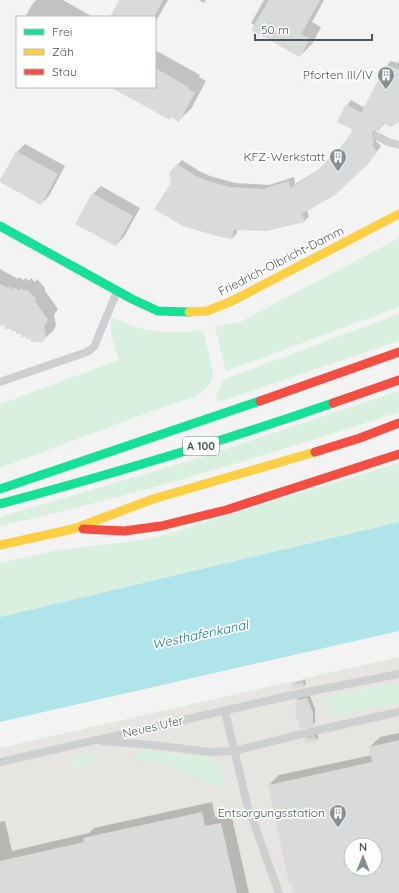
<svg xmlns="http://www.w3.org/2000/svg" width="399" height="893" font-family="Quicksand,sans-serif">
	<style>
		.commercial { fill: #e7e5e2; fill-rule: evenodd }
		.green { fill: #d9f0e0 }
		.water { fill: #b0e4eb }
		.shadow { fill: #0003; fill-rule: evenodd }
		.building { fill: #d9dbdb; fill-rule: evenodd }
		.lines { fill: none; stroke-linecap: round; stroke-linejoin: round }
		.lane { stroke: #cdcfd1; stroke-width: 8 }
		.fast { stroke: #16e098; stroke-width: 9 }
		.slow { stroke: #ffcf43; stroke-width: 9 }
		.jam { stroke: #f24e42; stroke-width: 9 }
		.labels { text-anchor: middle; stroke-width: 3.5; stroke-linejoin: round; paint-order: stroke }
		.shield { fill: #fff; stroke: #81898f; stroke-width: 1 }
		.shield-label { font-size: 11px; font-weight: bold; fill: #4b575f }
		.poi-label { font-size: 12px; fill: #4b575f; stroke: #fff; text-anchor: end }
		.street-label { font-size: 12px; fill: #4b575f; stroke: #fff }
		.water-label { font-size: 13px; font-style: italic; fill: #148091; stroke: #fff }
	</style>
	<rect width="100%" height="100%" fill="#f3f3f3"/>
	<path class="commercial" d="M399,657V893H0V748ZM351,845H375V869H351Z"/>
	<g class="green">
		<polygon points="399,238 399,307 226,371 215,327 240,322"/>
		<polygon points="399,314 399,341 219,402 216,396 223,380 227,378"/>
		<path d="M112,317C140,332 172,335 203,330L212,367L213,376L209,384L203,391L194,397L144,414L0,468V404L119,360C115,346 107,332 112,317Z"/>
		<path d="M399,391V412L390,415C262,457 132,496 0,526V517L199,458Z"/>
		<polygon points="399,463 399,522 0,617 0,563 57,550 126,542 160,536"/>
		<polygon points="399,682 399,703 330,717 325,697"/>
		<path d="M141,750H145L208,757L219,763C222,770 227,780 224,787L217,788L197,777L178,769L152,762L135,760L134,758L137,752Z"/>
		<polygon points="92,752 95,763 72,768 71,764 74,757 80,754"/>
	</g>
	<polygon class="water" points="399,522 399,631 0,722 0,617"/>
	<g class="shadow">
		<polygon points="36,0 63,0 93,17 25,17 32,5"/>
		<polygon points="120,0 168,0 155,23 155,17 111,17"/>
		<polygon points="199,0 206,0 204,3"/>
		<polygon points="264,0 324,0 312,22 321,27 312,44 300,56 251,23"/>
		<polygon points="155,50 200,75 199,77 206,81 191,109 179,120 112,87 155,87"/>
		<polygon points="391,61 398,63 399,61 399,121 385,123 379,130 376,130 376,134 378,136 376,141 381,146 373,157 335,194 307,210 309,217 304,221 237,229 237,233 233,238 172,183 170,172 182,160 199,171 210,176 235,183 269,185 294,177 295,184 323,167 346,143 354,129 347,105 351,100 365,108 386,66"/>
		<polygon points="25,144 65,166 49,196 41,204 17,152"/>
		<polygon points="101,186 140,208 124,237 116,245 93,194"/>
		<polygon points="0,269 18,279 20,277 23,280 26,278 29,281 31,278 35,282 37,279 45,288 45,291 58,309 54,315 56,326 53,331 42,341 32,338 0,322"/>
		<polygon points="305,680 306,684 304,686 292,685 295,683"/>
		<polygon points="310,696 315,709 315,722 313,725 297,710 296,701 298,698"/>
		<path d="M399,733V893H327L269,785L279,775L372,755L370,747L380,737ZM351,845H375V869H351Z"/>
		<polygon points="318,734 318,738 316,740 305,740 307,737"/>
		<polygon points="212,802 215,817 231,813 249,893 0,893 0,822 5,821 12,851 89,833 94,828"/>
	</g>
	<g class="building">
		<polygon points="119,0 163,0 154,17 110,17"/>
		<polygon points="269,0 320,0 301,34 310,39 300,57 251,30"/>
		<polygon points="386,65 399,69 399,122 391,127 383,123 379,131 374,131 372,133 372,137 374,141 372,146 377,151 369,163 335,195 302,214 305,222 267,231 233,230 233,239 220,237 183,226 154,209 171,183 169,172 173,170 177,164 194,175 205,180 230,187 245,188 263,189 289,181 290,188 317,171 345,142 353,130 337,122 346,104 361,113"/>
		<polygon points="155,68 189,87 188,89 195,93 179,122 172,117 170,120 110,87 155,87"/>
		<polygon points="16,151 58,174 41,205 0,182 0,180"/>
		<polygon points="92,193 133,216 116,246 75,224"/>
		<polygon points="0,284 8,288 10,286 13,290 15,287 18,291 21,288 25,291 26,289 36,298 35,301 48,320 44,326 46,337 43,342 31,342 31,339 26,339 26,337 21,337 21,334 16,334 16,331 11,331 11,329 5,329 5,325 0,326"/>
		<polygon points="303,682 304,687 292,689 291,685"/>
		<polygon points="307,698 313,712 313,726 301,729 298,720 295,716 296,710 295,700"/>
		<polygon points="315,736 316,741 305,744 304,739"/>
		<path d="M399,740V893H293L292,882L289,883L268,785L372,762L369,747ZM351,845H375V869H351Z"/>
		<polygon points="202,812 205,826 221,823 237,893 0,893 0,861 84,842 83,838"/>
	</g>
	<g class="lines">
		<g class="lane">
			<polyline points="377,136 388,142 399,145"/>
			<polyline points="0,382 87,352 94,347 117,291"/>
			<polyline points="225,711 247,804 279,893"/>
			<polyline points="102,741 152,745 210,752 234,751 314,731 399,712"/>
			<polyline points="0,762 297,694 399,674"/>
		</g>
		<g class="fast">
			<polyline points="0,226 132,299 158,311 189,312"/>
			<polyline points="0,489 260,401"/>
			<path d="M0,504C112,474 223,441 333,403"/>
		</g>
		<g class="slow">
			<polyline points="189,312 207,311 232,301 399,214"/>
			<polyline points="0,545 73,529 153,499 315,452"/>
		</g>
		<g class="jam">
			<polyline points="260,401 399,352"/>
			<polyline points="333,403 399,380"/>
			<polyline points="315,452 360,438 399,423"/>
			<polyline points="83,529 124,531 161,526 226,510 399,454"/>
		</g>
	</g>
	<defs>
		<g id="building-pin" transform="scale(0.9)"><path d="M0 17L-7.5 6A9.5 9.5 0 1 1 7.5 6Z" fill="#868e93" stroke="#fff"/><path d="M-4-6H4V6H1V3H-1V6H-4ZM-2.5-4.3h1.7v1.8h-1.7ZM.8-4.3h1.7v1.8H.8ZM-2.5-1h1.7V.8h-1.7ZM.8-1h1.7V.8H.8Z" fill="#fff"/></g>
	</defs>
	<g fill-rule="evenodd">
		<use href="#building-pin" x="386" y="75"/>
		<use href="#building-pin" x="338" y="157"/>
		<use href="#building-pin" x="338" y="813"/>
	</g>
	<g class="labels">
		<rect class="shield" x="183" y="437" width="36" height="18" rx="3"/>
		<g class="shield-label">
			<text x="201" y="450">A 100</text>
		</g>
		<g class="poi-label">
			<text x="373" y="79">Pforten III/IV</text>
			<text x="325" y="161">KFZ-Werkstatt</text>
			<text x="325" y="817">Entsorgungsstation</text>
		</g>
		<g class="street-label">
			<text transform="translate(281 261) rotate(-27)" y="4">Friedrich-Olbricht-Damm</text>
			<text transform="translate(153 727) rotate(-13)" y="4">Neues Ufer</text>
		</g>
		<g class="water-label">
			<text transform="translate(200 634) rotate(-12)" y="5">Westhafenkanal</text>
		</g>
	</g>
	<rect x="16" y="16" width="140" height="72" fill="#ffffff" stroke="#b7bcbf"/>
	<rect x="24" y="29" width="20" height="6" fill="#16e098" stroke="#b7bcbf"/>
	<text x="52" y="36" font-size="12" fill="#4b575f">Frei</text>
	<rect x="24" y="49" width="20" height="6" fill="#ffcf43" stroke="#b7bcbf"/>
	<text x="52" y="56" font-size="12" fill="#4b575f">Zäh</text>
	<rect x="24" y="69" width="20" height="6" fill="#f24e42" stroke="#b7bcbf"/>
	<text x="52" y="76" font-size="12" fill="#4b575f">Stau</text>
	<g transform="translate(363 857)"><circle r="19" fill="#ffffff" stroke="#b7bcbf"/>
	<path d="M0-3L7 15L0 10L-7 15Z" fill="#868e93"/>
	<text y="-6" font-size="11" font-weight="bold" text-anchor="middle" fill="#4b575f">N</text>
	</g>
	<path d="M255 34v6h117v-6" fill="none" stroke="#4b575f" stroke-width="2"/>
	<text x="261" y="34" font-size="12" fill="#4b575f" stroke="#ffffff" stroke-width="3" paint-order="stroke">50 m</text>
</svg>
